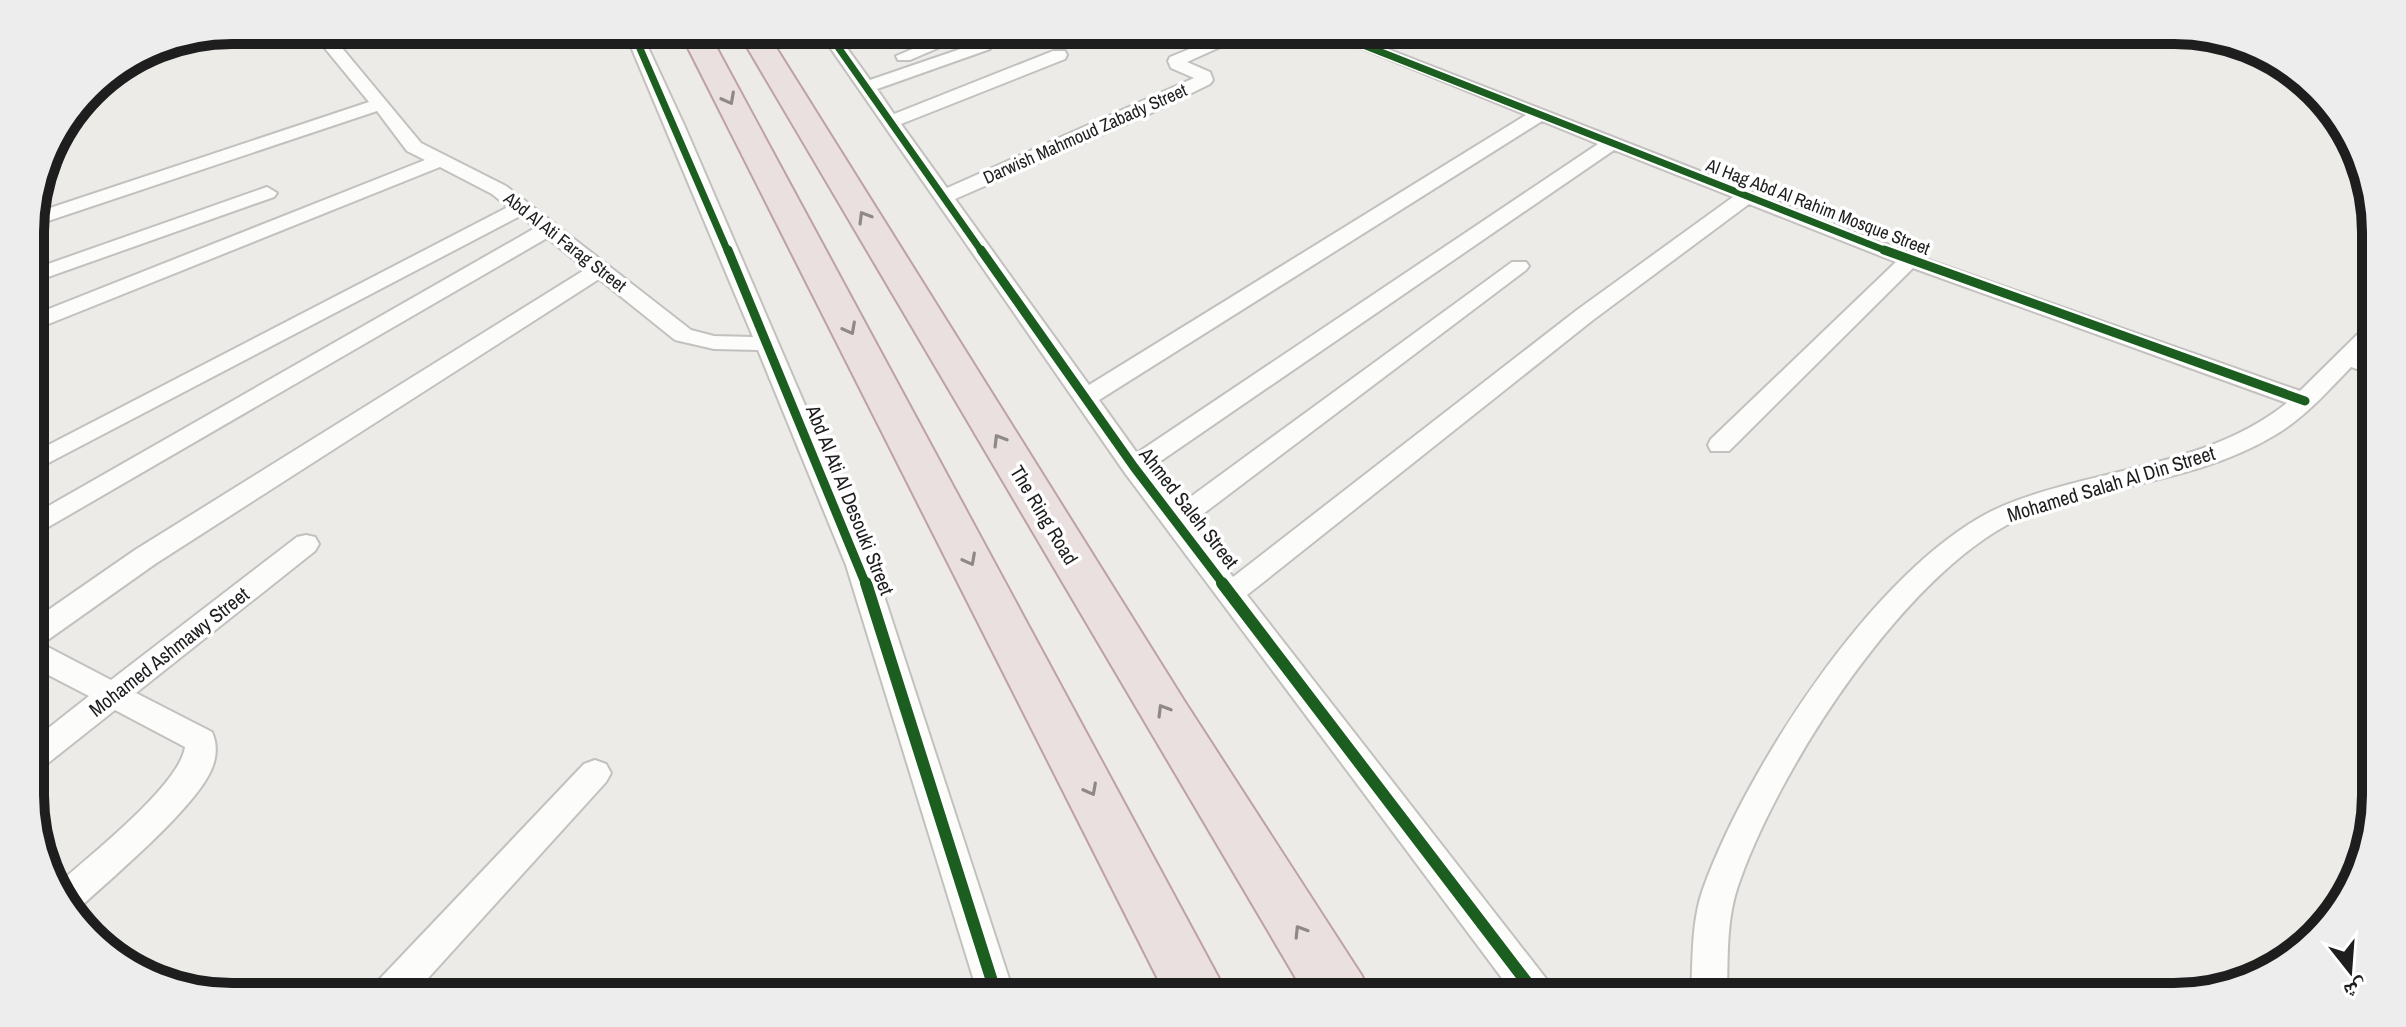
<svg xmlns="http://www.w3.org/2000/svg" width="2406" height="1027" font-family="'Archivo Narrow','Noto Naskh Arabic',sans-serif">
	<style>
		.lines { fill: none; stroke-linecap: round; stroke-linejoin: round }
		.minor-casing { stroke: #c2c1bf; stroke-width: 4 }
		.motorway-casing { stroke: #bea1a3; stroke-width: 4 }
		.minor { fill: #fcfcfb; fill-rule: evenodd }
		.motorway { fill: #e9e0df; fill-rule: evenodd }
		.cycleway-far2-casing { stroke: #fff; stroke-width: 10 }
		.cycleway-far1-casing { stroke: #fff; stroke-width: 14 }
		.cycleway-casing { stroke: #fff; stroke-width: 17 }
		.cycleway-far2 { stroke: #1b5e20; stroke-width: 7 }
		.cycleway-far1 { stroke: #1b5e20; stroke-width: 9 }
		.cycleway { stroke: #1b5e20; stroke-width: 12 }
		.oneway { stroke: #8e8988 }
		.labels { text-anchor: middle; stroke-width: 7; stroke-linejoin: round; paint-order: stroke }
		.far-street-label { font-size: 18px; fill: #1e1e1e; stroke: #fff }
		.street-label { font-size: 20px; fill: #1e1e1e; stroke: #fff }
		.rim { fill: none; stroke: #1e1e1e; stroke-width: 10 }
	</style>
	<rect width="100%" height="100%" fill="#ecebe7"/>
	<g class="lines">
		<g class="minor-casing">
			<g id="minor">
				<path d="M310,30H327L421,143L506,186L691,330L714,336L753,337L624,30H640L685,127L874,565L1015,997H979L846,565L758,350L714,349L675,340L599,279L155,564L42,644L111,680L297,537L306,535L315,537L319,544L315,551L136,693L212,732C217,743 217,756 212,768C197,807 110,879 76,911L70,913L58,884C89,856 180,785 185,747L115,710L43,767L32,771V741L89,696L31,666V622L135,550L586,269L547,238L31,537V516L535,228L520,216L31,472V454L508,207L492,194L440,167L31,331V316L425,160L407,151L377,111L30,227L32,214L369,102Z"/>
				<path d="M818,30H834L870,80L978,43H990L992,46L990,49L877,89L894,114L1053,51H1065L1067,55L1065,59L901,124L947,188L1194,78L1171,68L1168,61L1170,57L1236,30H1258L1187,62L1210,72L1213,80L1210,84L1147,115L955,199L1089,385L1526,115L1317,30H1339L1917,256L2300,391L2367,325L2375,323V343L2362,356L2375,360V375L2351,367C2327,392 2304,418 2275,435C2199,481 2109,484 2028,515C1910,562 1776,771 1737,889C1726,923 1728,961 1727,997H1691C1693,961 1691,923 1703,889C1747,766 1885,551 2010,503C2103,467 2206,467 2287,403L1913,268L1729,451H1711L1708,445L1711,439L1896,262L1749,204L1593,320L1247,595L1551,985L1556,997H1516L1125,473ZM1542,121L1598,144L1137,453L1099,400ZM1614,150L1733,197L1577,310L1233,577L1191,523L1526,270L1529,266L1526,262H1512L1178,506L1149,469Z"/>
				<polygon points="957,30 980,30 910,60 898,60 896,56"/>
				<polygon points="152,47 159,52 157,56 133,59"/>
				<polygon points="267,187 277,193 274,197 31,283 31,270"/>
				<polygon points="595,760 606,764 611,773 606,782 411,997 369,997 374,985 584,764"/>
			</g>
		</g>
		<g class="motorway-casing">
			<g id="motorway">
				<polygon points="679,30 707,30 1229,997 1167,997"/>
				<polygon points="737,30 765,30 1185,702 1362,976 1371,997 1307,997"/>
			</g>
		</g>
		<use href="#minor" class="minor"/>
		<use href="#motorway" class="motorway"/>
		<g class="cycleway-far2-casing">
			<g id="cycleway-far2">
				<polyline points="632,30 728,252"/>
				<polyline points="826,30 982,252"/>
				<polyline points="1325,30 1889,252"/>
			</g>
		</g>
		<g class="cycleway-far1-casing">
			<g id="cycleway-far1">
				<polyline points="728,250 866,585"/>
				<polyline points="981,250 1134,467 1224,585"/>
				<polyline points="1884,250 2305,401"/>
			</g>
		</g>
		<g class="cycleway-casing">
			<g id="cycleway">
				<polyline points="866,583 997,997"/>
				<polyline points="1222,583 1538,997"/>
			</g>
		</g>
		<use href="#cycleway-far2" class="cycleway-far2"/>
		<use href="#cycleway-far1" class="cycleway-far1"/>
		<use href="#cycleway" class="cycleway"/>
	</g>
	<defs><path id="oneway-chevron" d="M-2-3.5L2.5 0L-2 3.5" fill="none" stroke-width="1.6" stroke-linecap="round" stroke-linejoin="round" transform="scale(2)"/></defs>
	<g class="oneway">
		<use href="#oneway-chevron" transform="translate(729 99) rotate(62)"/>
		<use href="#oneway-chevron" transform="translate(864 217) rotate(-121)"/>
		<use href="#oneway-chevron" transform="translate(850 329) rotate(62)"/>
		<use href="#oneway-chevron" transform="translate(999 440) rotate(-121)"/>
		<use href="#oneway-chevron" transform="translate(970 560) rotate(62)"/>
		<use href="#oneway-chevron" transform="translate(1163 710) rotate(-121)"/>
		<use href="#oneway-chevron" transform="translate(1091 790) rotate(62)"/>
		<use href="#oneway-chevron" transform="translate(1300 931) rotate(-122)"/>
	</g>
	<g class="labels">
		<g class="far-street-label">
			<text transform="translate(1085 134) rotate(-24)" y="6">Darwish Mahmoud Zabady Street</text>
			<text transform="translate(1818 207) rotate(21)" y="6">Al Hag Abd Al Rahim Mosque Street</text>
			<text transform="translate(565 242) rotate(38)" y="6">Abd Al Ati Farag Street</text>
		</g>
		<g class="street-label">
			<text transform="translate(2111 484) rotate(-17)" y="7">Mohamed Salah Al Din Street</text>
			<text transform="translate(850 500) rotate(68)" y="7">Abd Al Ati Al Desouki Street</text>
			<text transform="translate(1189 508) rotate(52)" y="7">Ahmed Saleh Street</text>
			<text transform="translate(1044 515) rotate(59)" y="7">The Ring Road</text>
			<text transform="translate(169 652) rotate(-38)" y="7">Mohamed Ashmawy Street</text>
		</g>
	</g>
	<path d="M0 0H2406V1027H0ZM232 44H2174A188 188 0 0 1 2362 232V795A188 188 0 0 1 2174 983H232A188 188 0 0 1 44 795V232A188 188 0 0 1 232 44Z" fill="#ededed" fill-rule="evenodd"/>
	<path class="rim" d="M232 44H2174A188 188 0 0 1 2362 232V795A188 188 0 0 1 2174 983H232A188 188 0 0 1 44 795V232A188 188 0 0 1 232 44Z"/>
	<g transform="translate(2350 971) rotate(163)" stroke="#ffffff" stroke-width="6" paint-order="stroke">
	<path d="M0-6L14 30L0 20L-14 30Z" fill="#1e1e1e"/>
	<text y="-12" font-size="22" font-weight="bold" text-anchor="middle" fill="#1e1e1e">ش</text>
	</g>
</svg>
